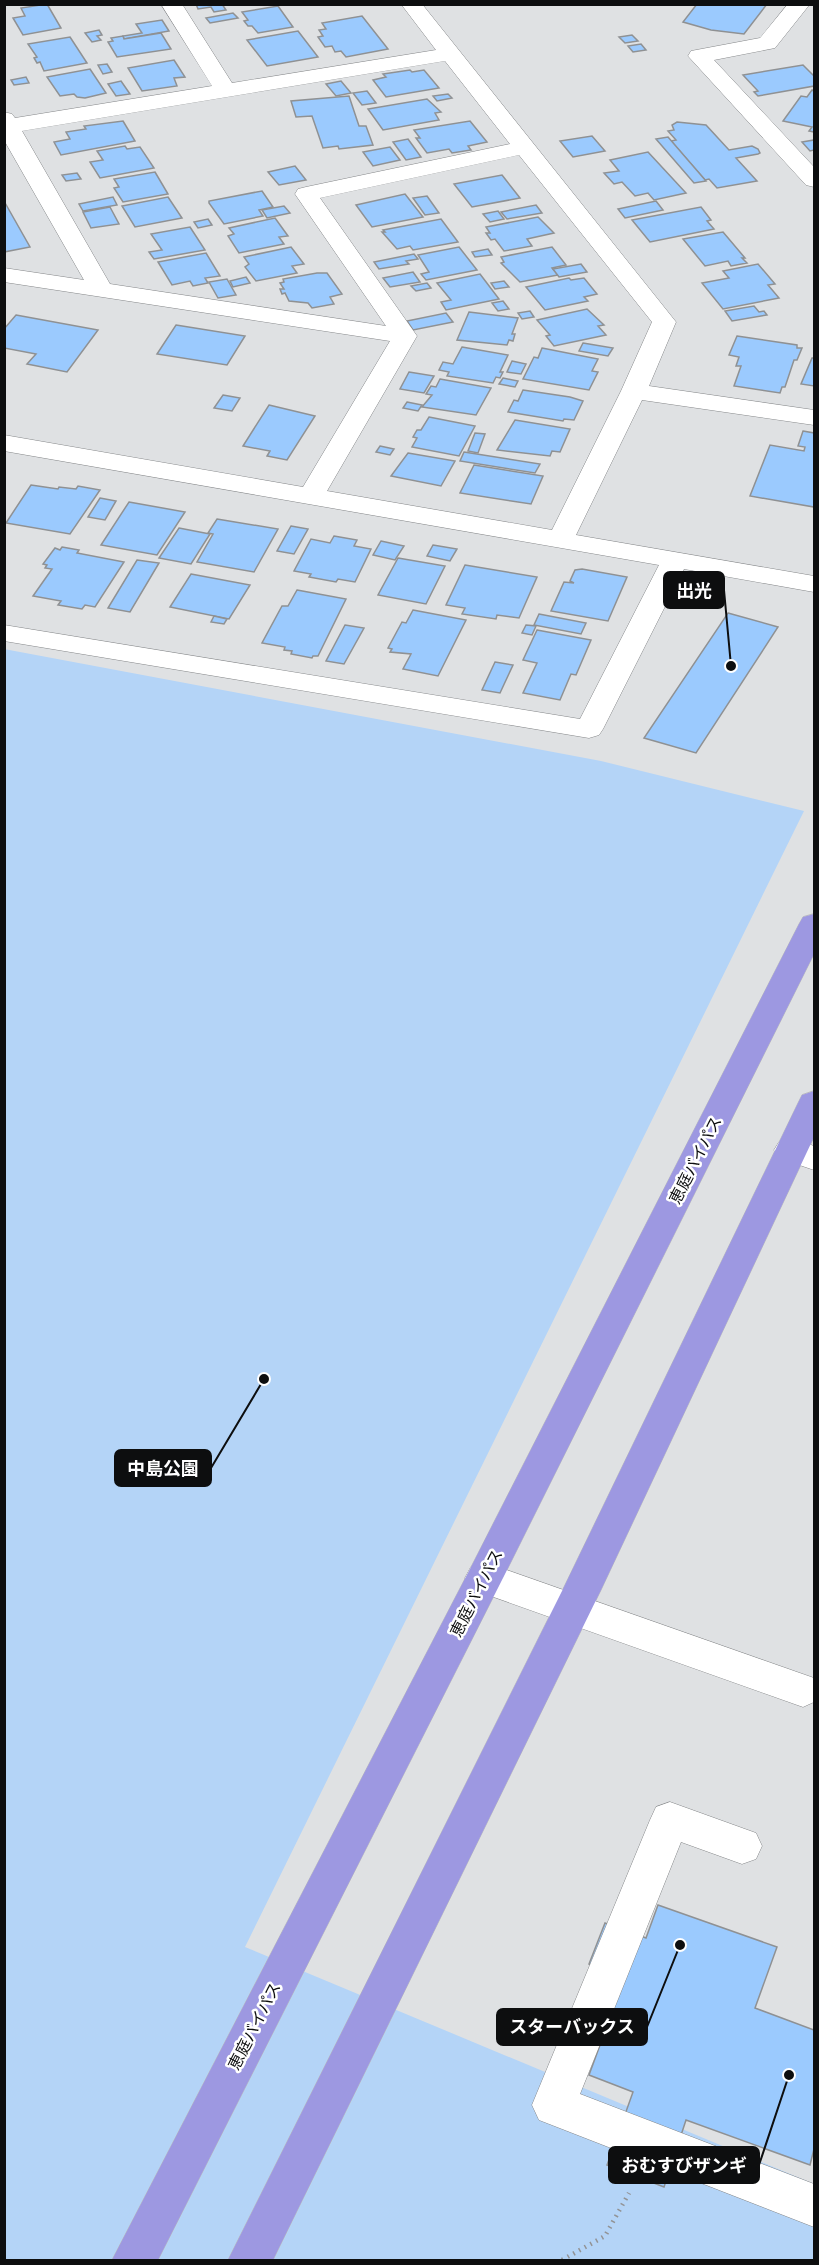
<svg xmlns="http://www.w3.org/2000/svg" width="819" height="2265" font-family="'Public Sans','Noto Sans JP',sans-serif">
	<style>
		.green { fill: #b4d4f7 }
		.building { fill: #9bcafe; stroke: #8f9193; stroke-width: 1.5 }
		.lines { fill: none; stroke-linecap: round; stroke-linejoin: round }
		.minor-casing { stroke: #858789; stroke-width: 1 }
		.highway-casing { stroke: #bbbcbc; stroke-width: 1 }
		.path { stroke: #929395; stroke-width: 4.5; stroke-dasharray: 1.5 5; stroke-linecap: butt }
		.minor { fill: #fff; fill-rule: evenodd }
		.highway { fill: #9d98e1; fill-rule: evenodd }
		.labels { text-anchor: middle; stroke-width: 5; stroke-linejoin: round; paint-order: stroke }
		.street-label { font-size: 16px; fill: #0d0e0f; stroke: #fff }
		.leader { fill: none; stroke: #0d0e0f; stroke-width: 2 }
		.callout-dot { fill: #0d0e0f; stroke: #fff; stroke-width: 2 }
		.callout { fill: #0d0e0f; stroke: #0d0e0f; stroke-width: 2 }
		.callout-label { font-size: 18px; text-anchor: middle; font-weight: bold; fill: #fff }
	</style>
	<rect width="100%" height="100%" fill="#dfe1e3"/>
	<polygon class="green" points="4,649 601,761 804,811 245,1947 814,2184 814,2260 5,2260"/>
	<g class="building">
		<polygon points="47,4 61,28 23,35 13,18 25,16 21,8"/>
		<polygon points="196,4 222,4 226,10 214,12 211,7 198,9"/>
		<polygon points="697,4 767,4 744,34 711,30 683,22"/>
		<polygon points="278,6 293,27 258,33 252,26 248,26 244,21 248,20 242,12"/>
		<polygon points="233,13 238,18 210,23 206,18"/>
		<polygon points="362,16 388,49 346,57 341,51 335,52 332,46 325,47 318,37 323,36 319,30 326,29 322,23"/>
		<polygon points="162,20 169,31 124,39 123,36 142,33 136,24"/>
		<polygon points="99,30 102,35 97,36 101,40 92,42 85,33"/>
		<polygon points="298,31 318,57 267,66 247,40"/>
		<polygon points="161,33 171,49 117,57 108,42 113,41 111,38 123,36 124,39"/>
		<polygon points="632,35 638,41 625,43 619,37"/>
		<polygon points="70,37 87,63 44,71 40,62 37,63 34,58 37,57 28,44"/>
		<polygon points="641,44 646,50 633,52 628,46"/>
		<polygon points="174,60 185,77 174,78 177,86 142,91 128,68"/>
		<polygon points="107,64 112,72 103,74 98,65"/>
		<polygon points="803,65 814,76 814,86 758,96 754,92 758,91 743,75"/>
		<polygon points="90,69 106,93 85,98 77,97 74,94 60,96 47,77"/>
		<polygon points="410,70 412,72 424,70 439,88 386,97 373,80 386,77 383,74"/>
		<polygon points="26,77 29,83 14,85 11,80"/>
		<polygon points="121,81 130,94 116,96 108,84"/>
		<polygon points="341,81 351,93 336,96 326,84"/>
		<polygon points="812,90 814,91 814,132 809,131 812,127 783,121 801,96 807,97"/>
		<polygon points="367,91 376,103 362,105 353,93"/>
		<polygon points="448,94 452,98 437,101 433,96"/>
		<polygon points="349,96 359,126 366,126 373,145 339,149 338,146 323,148 312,116 296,117 291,101"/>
		<polygon points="427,99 441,112 435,113 439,120 383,130 368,109"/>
		<polygon points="123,121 135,141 61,155 54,142 70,139 66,132 86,129 84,126"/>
		<polygon points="470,121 487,142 468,146 471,150 452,153 449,149 427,153 416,138 420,138 414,130"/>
		<polygon points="677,122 706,125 729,150 752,146 758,149 760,153 758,154 736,158 757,181 717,188 709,179 705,180 671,141 676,140 668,131 674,130 672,125"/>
		<polygon points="592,136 605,151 573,157 560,141"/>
		<polygon points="668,137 706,181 694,183 656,139"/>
		<polygon points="408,139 421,157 406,160 393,142"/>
		<polygon points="814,140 814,150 810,151 802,142"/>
		<polygon points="125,146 127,149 140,147 154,168 100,178 90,162 103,160 97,151"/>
		<polygon points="390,147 400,160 373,166 363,152"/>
		<polygon points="648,152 686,193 654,200 648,193 635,196 622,182 614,184 604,173 619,171 610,160"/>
		<polygon points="295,166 306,180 279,185 268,172"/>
		<polygon points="155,172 168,194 123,202 114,188 119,187 114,179"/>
		<polygon points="77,173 81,179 66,181 62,175"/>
		<polygon points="502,175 520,198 472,207 454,184"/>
		<polygon points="262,191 273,207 259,210 263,216 224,224 209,203 209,201"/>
		<polygon points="405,194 423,217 372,227 356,205"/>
		<polygon points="427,196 439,213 425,215 413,198"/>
		<polygon points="113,197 117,205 83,211 79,204"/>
		<polygon points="168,197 182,218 135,227 122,206"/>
		<polygon points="4,201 30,247 4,252"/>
		<polygon points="656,201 663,210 625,218 618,209"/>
		<polygon points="536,205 542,213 507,219 501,212"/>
		<polygon points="284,206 290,213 267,218 262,210"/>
		<polygon points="110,207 119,224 91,228 83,212"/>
		<polygon points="701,207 711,220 707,221 714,229 650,242 632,220"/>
		<polygon points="498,211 504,219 490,222 483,214"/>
		<polygon points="538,217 554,233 527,239 532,246 504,251 495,239 491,240 486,233 490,233 486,227"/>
		<polygon points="275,218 288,236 279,237 284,244 239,253 228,236 234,234 229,228"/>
		<polygon points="208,219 212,225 198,228 194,222"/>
		<polygon points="441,219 458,242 413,250 410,246 397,249 382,232 385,232 383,230"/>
		<polygon points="190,227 205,250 154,259 149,252 162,250 151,234"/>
		<polygon points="723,232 745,258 742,258 747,263 731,266 728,261 705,266 683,239"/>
		<polygon points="291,247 304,264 292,266 297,273 256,281 245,267 249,264 244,257"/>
		<polygon points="459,247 477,270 426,280 421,274 429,272 418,255"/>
		<polygon points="552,247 566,265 552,268 558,275 520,282 501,263 504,262 501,257"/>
		<polygon points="488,249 492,255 475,257 472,252"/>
		<polygon points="206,253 220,276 205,278 208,283 193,286 190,281 172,285 158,262"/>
		<polygon points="414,254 418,259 406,261 409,264 379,269 374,262"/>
		<polygon points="581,264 587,272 559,277 553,269"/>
		<polygon points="758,264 775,284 768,285 779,298 723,309 702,283 729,278 723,271"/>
		<polygon points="413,272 420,282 390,287 383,278"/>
		<polygon points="317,273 327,273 342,294 330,297 334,304 312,308 308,303 289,301 285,293 282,294 280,289 284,289 280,283 284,282 283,279"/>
		<polygon points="480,274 499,299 446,310 441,302 451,300 437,283"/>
		<polygon points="246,277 250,283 233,287 230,281"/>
		<polygon points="569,278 571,280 584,278 597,294 584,297 588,301 545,310 526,287"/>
		<polygon points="227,279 236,295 218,298 209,282"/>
		<polygon points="504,281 509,287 495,289 491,283"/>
		<polygon points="427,283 431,288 416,291 411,286"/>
		<polygon points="503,301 509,309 498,311 492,303"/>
		<polygon points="754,306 759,312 764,311 767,315 732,321 725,311"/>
		<polygon points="587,309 604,325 598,326 606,335 554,346 546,336 550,335 537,320"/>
		<polygon points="530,311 534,317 522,319 518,313"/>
		<polygon points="469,312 518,318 512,334 515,334 513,341 509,340 507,345 457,340"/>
		<polygon points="446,313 453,322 413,330 407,321"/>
		<polygon points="16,315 98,330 67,372 27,364 36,354 4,348 4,329"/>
		<polygon points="176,325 245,336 227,365 157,354"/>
		<polygon points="737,336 797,345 797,348 802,348 797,360 794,360 785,387 782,387 780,393 734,386 741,366 736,366 739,357 729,355"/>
		<polygon points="583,343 613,348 608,356 579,351"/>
		<polygon points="462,347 508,355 500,372 503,372 500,378 496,377 493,383 447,376 449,372 439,370 443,362 453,364"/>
		<polygon points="542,348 598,359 592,371 598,372 589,390 523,379 534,357 538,358"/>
		<polygon points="812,358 814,358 814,386 801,384"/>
		<polygon points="512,361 526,364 521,374 507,372"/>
		<polygon points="409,372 434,376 424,393 400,389"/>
		<polygon points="503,378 518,381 515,387 499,384"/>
		<polygon points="440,379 491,388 476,415 422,407 432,395 426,394 431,386 436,387"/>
		<polygon points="523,390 570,397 583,401 574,420 564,419 563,421 508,412 514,400 518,401"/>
		<polygon points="223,395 240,398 232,411 214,408"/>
		<polygon points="407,402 422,405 418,411 403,408"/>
		<polygon points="269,405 315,416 287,460 267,456 270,451 243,446"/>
		<polygon points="429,417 475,426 459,456 412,447 417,438 413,437 417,430 421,430"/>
		<polygon points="515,420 570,429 560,452 552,451 550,456 497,450"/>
		<polygon points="803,431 814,433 814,507 750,496 770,445 804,451 805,447 798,446"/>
		<polygon points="475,433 485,434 478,453 468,451"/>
		<polygon points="380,446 394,449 390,455 376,452"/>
		<polygon points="464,452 540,464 535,473 460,461"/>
		<polygon points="408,453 455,461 441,486 391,476"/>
		<polygon points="474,465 543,476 531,504 460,493"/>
		<polygon points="31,485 58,489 59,487 76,489 78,486 100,490 70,534 6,523"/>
		<polygon points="100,498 116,501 105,520 88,517"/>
		<polygon points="129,502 185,512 157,555 101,545"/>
		<polygon points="217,519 278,529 254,572 197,562 213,534 208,533"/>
		<polygon points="291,526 308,529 294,554 277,551"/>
		<polygon points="179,528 210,534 191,564 159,558"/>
		<polygon points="334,536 357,540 354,546 371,549 355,582 338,579 336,582 309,577 311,574 294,571 311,539 330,543"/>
		<polygon points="381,541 404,546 395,560 373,555"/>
		<polygon points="433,545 457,549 450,561 427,556"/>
		<polygon points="62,547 79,550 77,553 124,562 95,607 85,605 82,609 58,605 61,601 33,596 52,569 45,568 47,565 43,564 55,548 60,550"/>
		<polygon points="398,558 445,566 426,604 378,595"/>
		<polygon points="137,560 159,563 130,612 108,608"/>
		<polygon points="465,565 537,577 519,618 497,615 496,619 462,614 465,608 446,605"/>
		<polygon points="582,569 627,577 608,621 551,611 564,582 574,583 570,581 575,570"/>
		<polygon points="191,574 250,585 229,619 170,607"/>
		<polygon points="297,590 346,599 318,656 313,656 312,658 291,654 292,651 284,650 285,647 262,643 282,606 288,606"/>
		<polygon points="413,610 466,620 438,676 403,669 411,654 390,652 392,649 388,648 402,622 406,623"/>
		<polygon points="728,613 778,627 696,753 644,738"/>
		<polygon points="539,614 586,623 581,634 534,625"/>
		<polygon points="214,616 227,619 224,624 211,622"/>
		<polygon points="345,625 364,628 344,664 326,661"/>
		<polygon points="526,625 536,626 532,635 522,633"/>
		<polygon points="537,630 591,640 576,675 571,674 560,700 523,693 537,663 523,660"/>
		<polygon points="495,662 513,665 500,693 482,690"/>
		<polygon points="658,1905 777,1947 755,2008 814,2030 814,2149 810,2165 686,2120 664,2187 607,2165 633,2092 589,2075 625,1977 589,1964 605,1923 646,1938"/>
	</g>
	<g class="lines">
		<g class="minor-casing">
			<g id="minor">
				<path d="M161,4H182L232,83L436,50L401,4H422L676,322L649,386L814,410V425L642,400L576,535L814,576V592L684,569L603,729L599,735L589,738L4,641V625L580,719L659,565L4,451V435L303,487L390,341L4,282V268L84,280L4,140V112L12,114L15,118L212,86ZM445,61L510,144L306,187L298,189L295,194L386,326L110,284L22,131ZM519,155L652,322L621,391L552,530L327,491L417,336L320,198Z"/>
				<polygon points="788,4 810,4 775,48 714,60 814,167 814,187 806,185 688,56 691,51 760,38"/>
				<polygon points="791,1138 814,1146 814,1170 779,1158 774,1150 779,1142"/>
				<polygon points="484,1562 814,1678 814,1702 803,1707 471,1589 465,1578 471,1567"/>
				<polygon points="670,1802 756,1833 762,1846 756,1859 742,1864 681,1842 580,2094 814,2184 814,2227 539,2120 532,2105 650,1820 656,1807"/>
			</g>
		</g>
		<g class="highway-casing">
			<g id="highway">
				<polygon points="814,914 814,954 503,1578 158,2260 112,2260 471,1567 799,924 803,917"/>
				<polygon points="814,1091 814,1137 601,1590 273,2260 228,2260 563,1589 798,1103 802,1095"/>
			</g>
		</g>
		<polyline class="path" points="562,2260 605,2236 629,2193"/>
		<use href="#minor" class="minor"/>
		<use href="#highway" class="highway"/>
	</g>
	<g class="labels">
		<g class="street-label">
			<text transform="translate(695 1160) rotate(-63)" y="6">恵庭バイパス</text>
			<text transform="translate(476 1593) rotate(-63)" y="6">恵庭バイパス</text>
			<text transform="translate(254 2026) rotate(-63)" y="6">恵庭バイパス</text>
		</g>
	</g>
	<path class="leader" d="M731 666L724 590M264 1379L211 1468M680 1945L647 2027M789 2075L759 2165"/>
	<g class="callout-dot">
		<circle cx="731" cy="666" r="6"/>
		<circle cx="264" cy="1379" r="6"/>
		<circle cx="680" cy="1945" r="6"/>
		<circle cx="789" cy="2075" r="6"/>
	</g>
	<g class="callout">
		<rect x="664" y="572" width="60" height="36" rx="6"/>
		<rect x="115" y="1450" width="96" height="36" rx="6"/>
		<rect x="497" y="2009" width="150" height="36" rx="6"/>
		<rect x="609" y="2147" width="150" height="36" rx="6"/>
	</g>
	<g class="callout-label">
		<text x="694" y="597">出光</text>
		<text x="163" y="1475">中島公園</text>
		<text x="572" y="2033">スターバックス</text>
		<text x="684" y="2172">おむすびザンギ</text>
	</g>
	<rect width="819" height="2265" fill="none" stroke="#0d0e0f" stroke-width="12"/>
</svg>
